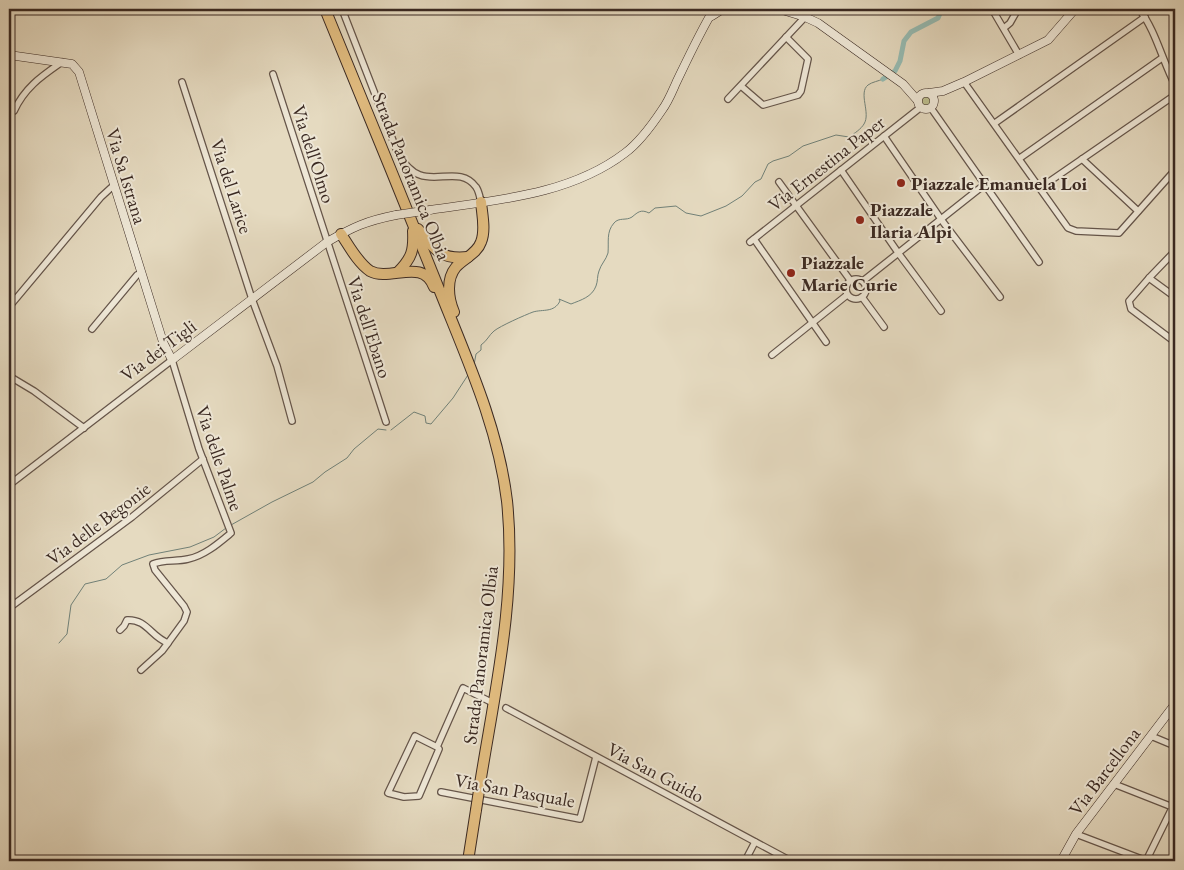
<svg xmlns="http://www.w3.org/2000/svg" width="1184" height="870" font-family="'EB Garamond',serif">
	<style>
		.green { fill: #bcbd8d; stroke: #7b7358 }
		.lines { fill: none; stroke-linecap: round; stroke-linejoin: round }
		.stream { stroke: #718178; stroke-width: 1 }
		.canal { stroke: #96bbb2; stroke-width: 5 }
		.street-casing { stroke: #65554a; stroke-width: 8 }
		.secondary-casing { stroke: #3a2922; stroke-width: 9 }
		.highway-casing { stroke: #3a2922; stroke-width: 12 }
		.street { stroke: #eee7d6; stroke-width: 5.5 }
		.secondary { stroke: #eee7d6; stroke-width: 8 }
		.highway { stroke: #e2bd80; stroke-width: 10 }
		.secondary-bridge-casing { stroke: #3a2922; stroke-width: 9; stroke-linecap: butt }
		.highway-bridge-casing { stroke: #3a2922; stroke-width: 12; stroke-linecap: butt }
		.secondary-bridge { stroke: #eee7d6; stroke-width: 8 }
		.highway-bridge { stroke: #e2bd80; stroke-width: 10 }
		.poi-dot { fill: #8f2418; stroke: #eee7d6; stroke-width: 2 }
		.labels { text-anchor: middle; stroke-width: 4; stroke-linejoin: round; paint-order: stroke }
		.street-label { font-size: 19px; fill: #3a2922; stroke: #eee7d6 }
		.poi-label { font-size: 19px; font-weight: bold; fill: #3a2922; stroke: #eee7d6; text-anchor: start }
	</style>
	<rect width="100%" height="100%" fill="#e5dac0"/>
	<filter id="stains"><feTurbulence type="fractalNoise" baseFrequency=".004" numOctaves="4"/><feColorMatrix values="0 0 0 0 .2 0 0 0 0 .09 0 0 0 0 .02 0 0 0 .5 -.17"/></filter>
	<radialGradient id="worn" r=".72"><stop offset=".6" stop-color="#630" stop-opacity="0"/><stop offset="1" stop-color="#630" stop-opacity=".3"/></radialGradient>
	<circle class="green" cx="927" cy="101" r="6"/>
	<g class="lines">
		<g class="stream">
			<path d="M474,365L476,354L481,350V345C487,341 489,335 494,331C500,326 525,315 533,312C543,309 554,313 560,301L559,299L571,304C581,300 592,297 596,286C598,281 597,276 599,271C601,264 606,260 608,253C609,242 606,232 614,223C619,217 626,221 632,217C638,212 641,209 649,213L655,208L676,206L686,213L701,216L726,206L742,196L755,182L761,179L768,164L773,161L789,156L803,146L836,135L849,137C855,133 861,129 864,124C871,113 858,93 868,85C872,82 879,81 883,79"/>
			<polyline points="391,430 414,412 425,416 426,423 431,424 453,398 468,375"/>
			<polyline points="231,525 272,502 313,482 325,472 347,458 354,449 378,429 386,430"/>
			<polyline points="59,643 67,634 71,605 85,584 106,579 122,565 149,555 190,547 214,537 226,528"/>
		</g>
		<polyline class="canal" points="883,79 895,71 900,61 904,41 911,32 938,18 942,9"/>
		<g class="street-casing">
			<g id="street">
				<path d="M342,9L399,156C405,164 411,172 420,175C438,182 462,167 476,187C479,191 480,198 481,202"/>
				<polyline points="992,9 1019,55"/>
				<path d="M1139,9C1156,31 1162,60 1175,85"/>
				<polyline points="1004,28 1010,23 1018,9"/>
				<polyline points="273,74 386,422"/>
				<polyline points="182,82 252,299 277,366 292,421"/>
				<polyline points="964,82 1068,228 1076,231 1119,233 1175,170"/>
				<polyline points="741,86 763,105 798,95 801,91 808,59 786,37"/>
				<polyline points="728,99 805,17 810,9"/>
				<polyline points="931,108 1039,262"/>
				<path d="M9,113L14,111C25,87 42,76 62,62"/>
				<polyline points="995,123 1145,17"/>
				<polyline points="884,136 943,222 1000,297"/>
				<polyline points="1020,158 1162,58"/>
				<polyline points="1082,159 1138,211"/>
				<polyline points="841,170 899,254 941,311"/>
				<polyline points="779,182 850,280"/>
				<polyline points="1040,188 1175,95"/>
				<polyline points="754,239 826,342"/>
				<polyline points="750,242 921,107"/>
				<polyline points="1175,251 1149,278 1129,301 1131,309 1175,342"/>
				<polyline points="1149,278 1175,297"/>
				<circle cx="856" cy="289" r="10"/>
				<polyline points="863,281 984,185"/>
				<polyline points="862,297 884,327"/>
				<polyline points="9,307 101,197 113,186"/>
				<polyline points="92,329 137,275 141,273"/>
				<polyline points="772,355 847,295"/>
				<polyline points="9,376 34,391 84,428"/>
				<path d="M9,485L172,360L199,449L231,533C219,543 204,556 188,559C176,562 164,559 153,564L155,570L184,606L187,612L184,621L168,643C151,637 147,619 127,620L124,626L120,630"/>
				<polyline points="9,608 132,517 203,459"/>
				<polyline points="141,670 162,651 168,643"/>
				<polyline points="506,708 791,861"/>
				<polyline points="1151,736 1175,746"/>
				<polyline points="437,747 415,736 388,793 404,797 419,796 439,749 437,747 463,688 493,703"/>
				<polyline points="1114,784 1175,808"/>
				<polyline points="441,792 580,819 596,757"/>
				<polyline points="1076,834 1147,861"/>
				<polyline points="745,861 755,842"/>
				<polyline points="1146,861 1175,802"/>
			</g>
		</g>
		<g class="secondary-casing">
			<g id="secondary">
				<polyline points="779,9 805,17 818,23 903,84 918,101"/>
				<polyline points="712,16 723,9"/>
				<path d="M9,55L72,64L79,72L163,342L172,360L327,242C353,227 366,221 396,215"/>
				<circle cx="926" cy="101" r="8"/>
				<polyline points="929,93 943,91 964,82 1048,40 1075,9"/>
				<path d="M430,210C496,200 570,195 625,153C640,142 652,125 662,110C668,102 672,92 676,83C688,58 700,32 714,9"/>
				<polyline points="1061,861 1076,834 1175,704"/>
			</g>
		</g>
		<g class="highway-casing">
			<g id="highway">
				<path d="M325,9C363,101 400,192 437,284C465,355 498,425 507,501C517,596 495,690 480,784"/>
				<path d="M418,229C435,250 440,260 468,257"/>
				<path d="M341,234C349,246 358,263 370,271C390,282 423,257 434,287"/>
				<path d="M398,272C412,258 414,250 413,231"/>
				<path d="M454,312C448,298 446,279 456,267C464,258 477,254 481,242C486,230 482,214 481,202"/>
				<polyline points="468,861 476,810"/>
			</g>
		</g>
		<use href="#street" class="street"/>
		<use href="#secondary" class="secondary"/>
		<use href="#highway" class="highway"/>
		<g class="secondary-bridge-casing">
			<polyline id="secondary-bridge" points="396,215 430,210"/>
		</g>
		<g class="highway-bridge-casing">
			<polyline id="highway-bridge" points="476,810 480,784"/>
		</g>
		<use href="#secondary-bridge" class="secondary-bridge"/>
		<use href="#highway-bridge" class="highway-bridge"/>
	</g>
	<g class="poi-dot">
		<circle cx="901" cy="183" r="5"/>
		<circle cx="860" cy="220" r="5"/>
		<circle cx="791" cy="273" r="5"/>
	</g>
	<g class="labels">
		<g class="street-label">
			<text transform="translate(314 154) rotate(72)" y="7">Via dell'Olmo</text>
			<text transform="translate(826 163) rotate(-38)" y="7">Via Ernestina Paper</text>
			<text transform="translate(127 176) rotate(73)" y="7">Via Sa Istrana</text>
			<text transform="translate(412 176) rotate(68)" y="7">Strada Panoramica Olbia</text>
			<text transform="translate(232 186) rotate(72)" y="7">Via del Larice</text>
			<text transform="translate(370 327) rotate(72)" y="7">Via dell'Ebano</text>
			<text transform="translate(158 350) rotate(-37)" y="7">Via dei Tigli</text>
			<text transform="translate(220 458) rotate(71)" y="7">Via delle Palme</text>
			<text transform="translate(98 523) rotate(-37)" y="7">Via delle Begonie</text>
			<text transform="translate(480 655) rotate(-83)" y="7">Strada Panoramica Olbia</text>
			<text transform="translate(1104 771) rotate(-53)" y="7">Via Barcellona</text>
			<text transform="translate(656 772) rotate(28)" y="7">Via San Guido</text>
			<text transform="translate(515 790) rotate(10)" y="7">Via San Pasquale</text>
		</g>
		<g class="poi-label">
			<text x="911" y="190">Piazzale Emanuela Loi</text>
			<text x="870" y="216">Piazzale<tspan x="870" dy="22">Ilaria Alpi</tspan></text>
			<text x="801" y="269">Piazzale<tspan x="801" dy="22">Marie Curie</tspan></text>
		</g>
	</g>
	<rect width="1184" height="870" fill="none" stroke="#e5dac0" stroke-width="30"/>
	<rect x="10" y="10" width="1164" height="850" fill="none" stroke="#3a2922" stroke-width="2.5"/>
	<rect x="15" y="15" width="1154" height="840" fill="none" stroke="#3a2922"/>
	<rect width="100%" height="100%" filter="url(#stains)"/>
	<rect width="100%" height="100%" fill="url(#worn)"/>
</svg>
